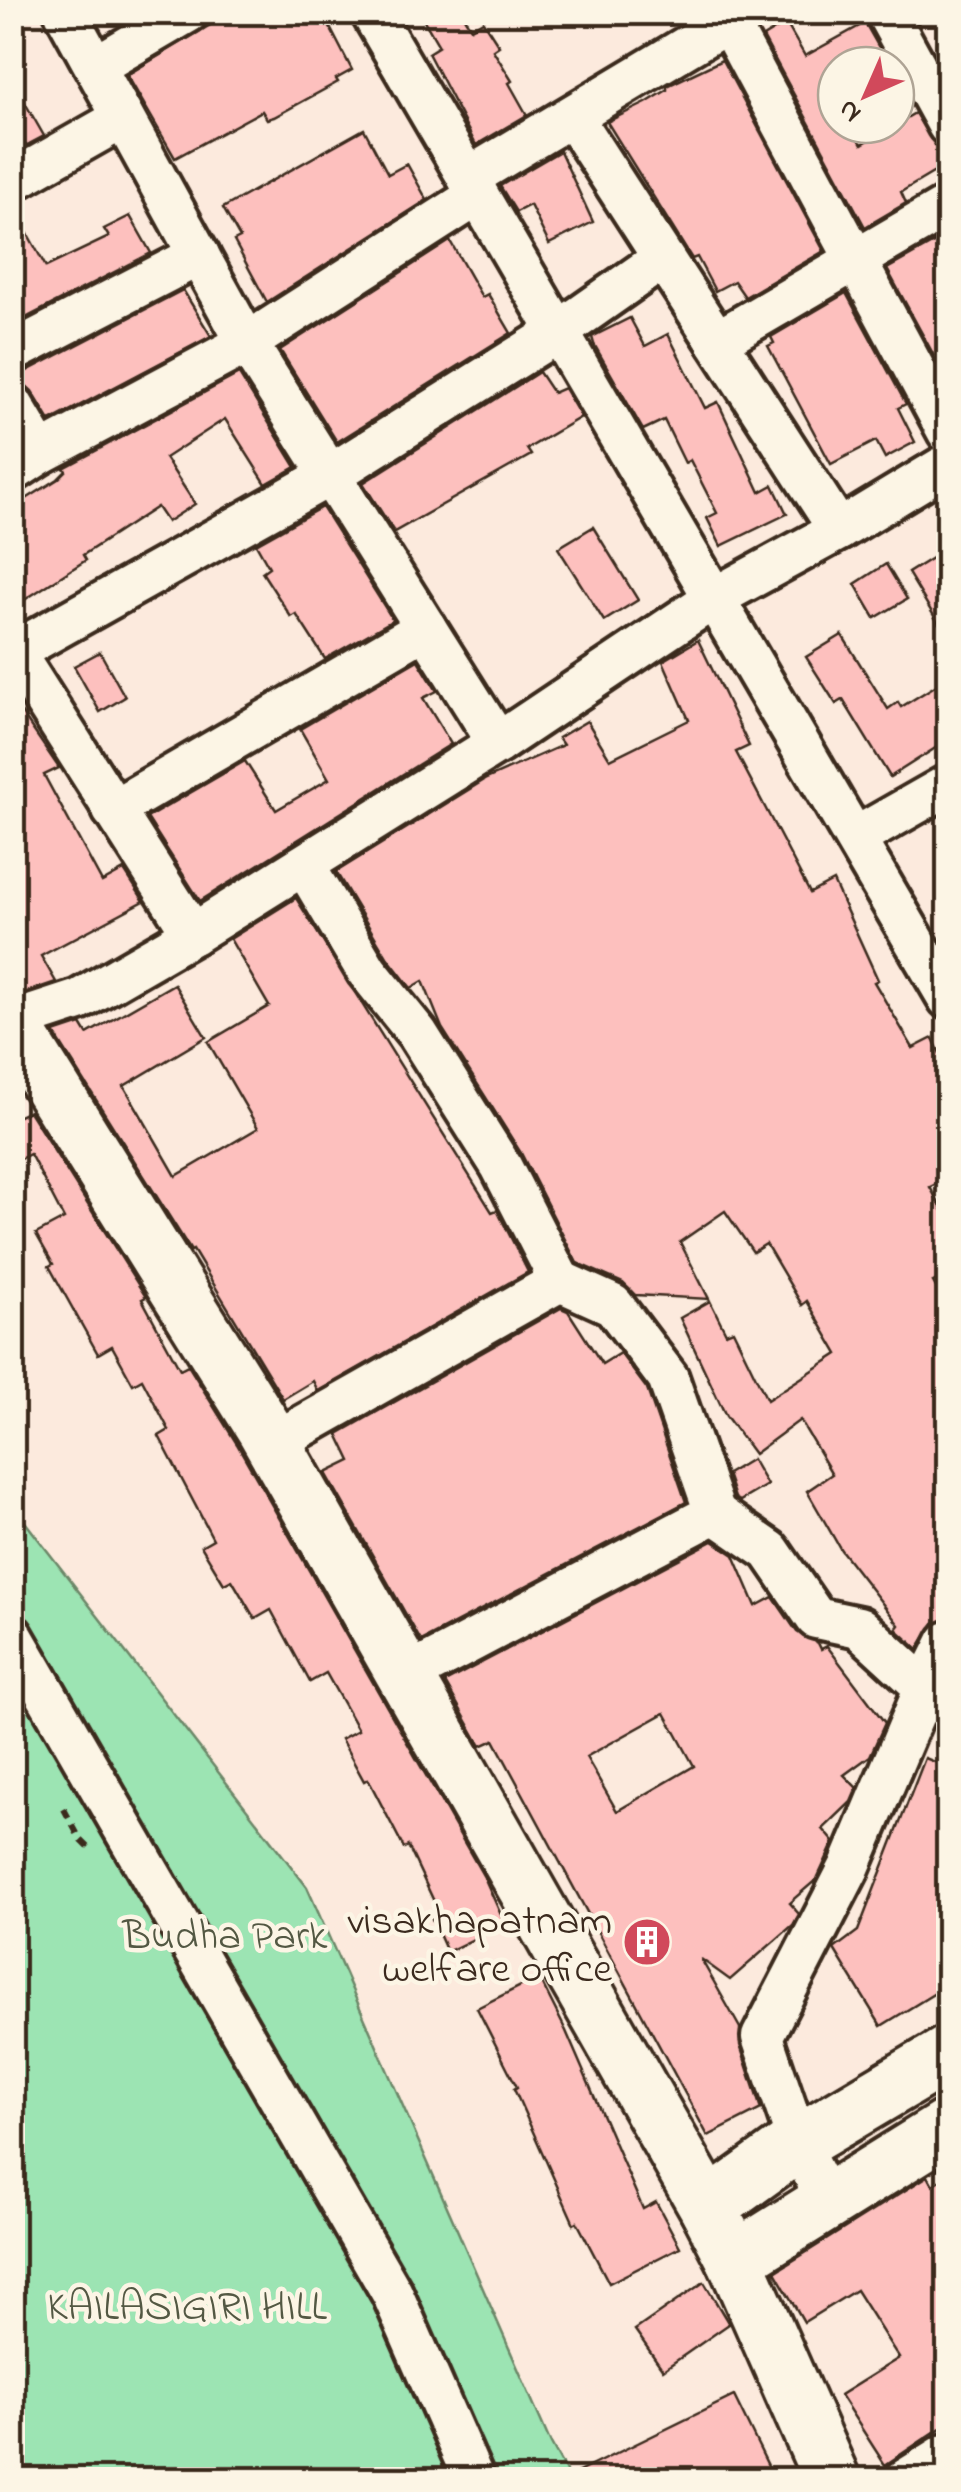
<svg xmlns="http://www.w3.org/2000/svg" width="961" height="2492" font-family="'Indie Flower',sans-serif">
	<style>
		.green { fill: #9ce4b3; stroke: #6c8768; stroke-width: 2.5 }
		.building { fill: #fdc0be; stroke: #3b2a1e; stroke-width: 2.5; fill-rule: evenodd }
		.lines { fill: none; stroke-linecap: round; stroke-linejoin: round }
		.street-casing { stroke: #3b2a1e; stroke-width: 48 }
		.secondary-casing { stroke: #3b2a1e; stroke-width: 62 }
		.path { stroke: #3b2a1e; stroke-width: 6; stroke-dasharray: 10 8; stroke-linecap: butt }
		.street { stroke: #fcf5e5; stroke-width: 40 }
		.secondary { stroke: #fcf5e5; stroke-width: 55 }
		.labels { text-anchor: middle; stroke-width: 9; stroke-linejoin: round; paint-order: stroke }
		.poi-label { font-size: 42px; fill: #3b2a1e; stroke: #fcf5e5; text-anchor: end }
		.park-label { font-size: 42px; fill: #535843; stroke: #fcf5e5 }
	</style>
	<rect width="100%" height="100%" fill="#fceadd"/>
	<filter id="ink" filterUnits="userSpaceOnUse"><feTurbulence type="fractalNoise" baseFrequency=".01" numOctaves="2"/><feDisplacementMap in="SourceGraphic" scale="20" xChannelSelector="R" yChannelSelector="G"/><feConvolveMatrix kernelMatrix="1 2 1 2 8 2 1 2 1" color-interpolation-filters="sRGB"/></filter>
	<g filter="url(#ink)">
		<polygon class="green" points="12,1505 307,1887 551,2444 570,2479 13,2479"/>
		<g class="building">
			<polygon points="232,12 322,12 352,70 336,79 338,82 274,117 267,119 262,111 175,158 127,75"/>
			<polygon points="419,12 461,12 471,28 483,21 499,46 493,50 512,81 509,83 527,115 476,145 428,53 439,46"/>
			<polygon points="786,23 805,56 865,23 882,53 861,65 836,65 836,125 851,125 862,144 915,113 935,145 948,149 948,164 901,192 906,203 865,227 763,37"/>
			<polygon points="722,60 824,251 745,297 734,281 715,291 697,257 692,259 607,122 646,103 667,90 667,86"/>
			<polygon points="12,80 44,136 12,153"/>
			<polygon points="364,129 388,174 407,164 427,200 267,302 234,241 240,238 223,208"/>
			<polygon points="560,151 593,222 549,244 530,205 516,212 500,186"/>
			<polygon points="12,205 46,267 109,237 104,229 130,216 151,253 12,325"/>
			<polygon points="948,235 948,354 937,361 887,269"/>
			<polygon points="450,241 482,297 488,294 511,333 337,442 280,350"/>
			<polygon points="183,290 211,336 50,421 32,391 23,383 12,380 12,376 23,373"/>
			<polygon points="846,293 906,404 898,408 915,442 885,458 876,441 831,464 768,346 774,343 771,337"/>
			<polygon points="630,318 645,346 668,334 705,408 718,402 760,492 773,485 787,514 721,546 707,518 717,513 690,460 685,463 664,420 643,430 594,344 592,337"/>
			<polygon points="539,372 553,393 564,388 581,417 527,449 531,455 394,532 363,483"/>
			<polygon points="239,374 296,467 266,484 225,419 165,458 195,504 167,522 157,507 83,555 86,560 12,608 12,508 58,479 66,471 64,468"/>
			<polygon points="322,507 393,620 325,659 296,614 291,617 262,572 269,567 256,544"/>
			<polygon points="593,527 638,600 604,621 558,548"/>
			<polygon points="948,548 948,639 908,573"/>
			<polygon points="886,564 907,599 875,618 855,584"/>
			<polygon points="842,635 888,709 898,702 901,707 948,678 948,740 890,777 843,700 836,704 806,657"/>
			<polygon points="698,640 749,746 736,752 810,893 833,881 878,980 874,982 913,1048 933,1038 948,1071 948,1178 930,1187 948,1220 948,1275 933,1282 948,1308 948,1619 934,1623 918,1649 896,1629 899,1625 841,1550 807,1491 832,1474 800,1420 754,1454 726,1416 680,1318 710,1301 726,1333 733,1330 767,1400 838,1354 807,1301 802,1305 766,1244 753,1252 725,1211 680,1242 709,1299 635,1295 623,1283 577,1263 521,1153 442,1028 423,981 411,988 387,957 336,872 486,779 563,745 558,738 587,721 610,759 689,720 663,661"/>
			<polygon points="100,652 125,697 100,712 74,666"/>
			<polygon points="418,660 437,691 423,698 451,744 200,901 147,818 245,761 276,810 329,779 300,729"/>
			<polygon points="12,699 59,768 44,775 102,882 124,870 144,901 41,956 56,982 21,994 12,980"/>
			<polygon points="296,898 492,1212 497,1210 528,1272 318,1391 313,1381 283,1399 193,1250 191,1251 54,1033 81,1024 87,1034 174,984 206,1037 124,1086 176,1176 258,1128 208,1042 269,1006 230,939"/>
			<polygon points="29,1111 146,1297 142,1299 180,1369 188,1365 237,1444 485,1879 505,1924 447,1952 430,1914 438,1910 408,1846 404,1848 368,1779 364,1781 341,1739 358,1730 326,1673 310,1682 271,1610 255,1619 232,1580 224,1584 201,1546 213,1539 159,1436 169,1430 142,1379 133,1384 112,1346 98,1354 49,1266 53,1264 36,1234 64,1219 30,1154 12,1163 12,1119"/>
			<polygon points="561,1308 568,1311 602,1364 620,1353 647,1389 686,1502 421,1641 326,1473 351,1461 338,1434"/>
			<polygon points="752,1459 767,1485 740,1501 735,1498 727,1474"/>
			<path d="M713,1541L734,1555L756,1606L773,1597L797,1632L818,1643L821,1649L827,1646L885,1723L870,1756L844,1775L857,1788L851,1802L823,1829L834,1842L817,1879L789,1903L799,1914L793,1925L730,1980L701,1959L740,2028V2045L761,2109L708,2136L494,1740L481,1746L445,1682ZM665,1713L694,1766L617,1811L586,1757Z"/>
			<polygon points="925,1758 948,1767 948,1985 881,2026 834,1949 858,1931"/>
			<polygon points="539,1977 566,2031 643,2209 656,2202 680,2247 609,2283 577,2222 574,2224 514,2089 517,2087 477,2008"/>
			<polygon points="948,2175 948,2423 885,2465 840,2395 899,2358 856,2290 804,2322 775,2272 928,2176 933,2185"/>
			<polygon points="704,2282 729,2324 663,2370 635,2330"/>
			<polygon points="734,2396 775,2480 562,2480"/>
		</g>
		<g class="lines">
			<g class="street-casing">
				<g id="street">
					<polyline points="65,12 247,343 498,743"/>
					<polyline points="371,12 948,998"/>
					<polyline points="744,12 728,22 948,432"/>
					<polyline points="886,12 948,125"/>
					<polyline points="96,66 188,12"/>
					<polyline points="572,117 839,530"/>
					<polyline points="468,178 728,22"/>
					<polyline points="12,181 123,118"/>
					<polyline points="717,341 948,206"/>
					<polyline points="12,352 199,255"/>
					<polyline points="12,404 41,453"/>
					<polyline points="12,472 41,453 247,343 478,195"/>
					<polyline points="12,649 193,934"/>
					<polyline points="14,652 330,475 558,332 662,259"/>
					<polyline points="113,810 426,628"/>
					<polyline points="855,838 948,785"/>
					<polyline points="12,1022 79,1000 193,934 498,743 714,598 839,530 948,464"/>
					<polyline points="273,1443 560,1281 501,1166 417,1033 367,971 304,865"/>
					<polyline points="715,1513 770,1551 816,1618 859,1627 948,1709"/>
					<polyline points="12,1635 392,2293 474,2480"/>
					<polyline points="406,1676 715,1513 668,1378 613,1305 560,1281"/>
					<polyline points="828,2203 798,2143 762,2037 849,1868 925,1688 948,1642"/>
					<polyline points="905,2480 948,2453"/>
				</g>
			</g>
			<g class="secondary-casing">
				<g id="secondary">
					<polyline points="12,1024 264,1428 708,2208 735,2260 832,2480"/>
					<polyline points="708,2208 798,2143 948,2054"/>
					<polyline points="735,2260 948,2127"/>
				</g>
			</g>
			<polyline class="path" points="64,1809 80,1839 90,1849"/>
			<use href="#street" class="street"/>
			<use href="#secondary" class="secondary"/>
		</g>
	</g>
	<defs>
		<g id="building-disc" transform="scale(2.5)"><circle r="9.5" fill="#d1495b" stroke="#fcf5e5"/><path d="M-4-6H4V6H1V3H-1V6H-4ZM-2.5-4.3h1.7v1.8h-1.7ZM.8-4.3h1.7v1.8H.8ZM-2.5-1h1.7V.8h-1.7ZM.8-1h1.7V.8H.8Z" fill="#fff"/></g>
	</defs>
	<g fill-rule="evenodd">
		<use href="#building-disc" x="647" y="1942"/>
	</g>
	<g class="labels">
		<g class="poi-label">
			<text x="612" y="1933">visakhapatnam<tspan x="612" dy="48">welfare office</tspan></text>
		</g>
		<g class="park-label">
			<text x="225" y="1948">Budha Park</text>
			<text x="187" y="2319">KAILASIGIRI HILL</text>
		</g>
	</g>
	<rect width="961" height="2492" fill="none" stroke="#fcf5e5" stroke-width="50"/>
	<rect x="25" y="25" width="911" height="2442" fill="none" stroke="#3b2a1e" stroke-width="4" filter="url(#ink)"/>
	<g transform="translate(866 95) rotate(225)"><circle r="48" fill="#fcf5e5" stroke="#afa495" stroke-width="2.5"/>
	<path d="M0-8L18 38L0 25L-18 38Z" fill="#d1495b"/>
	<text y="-15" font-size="28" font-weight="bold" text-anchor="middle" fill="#3b2a1e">N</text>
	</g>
</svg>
